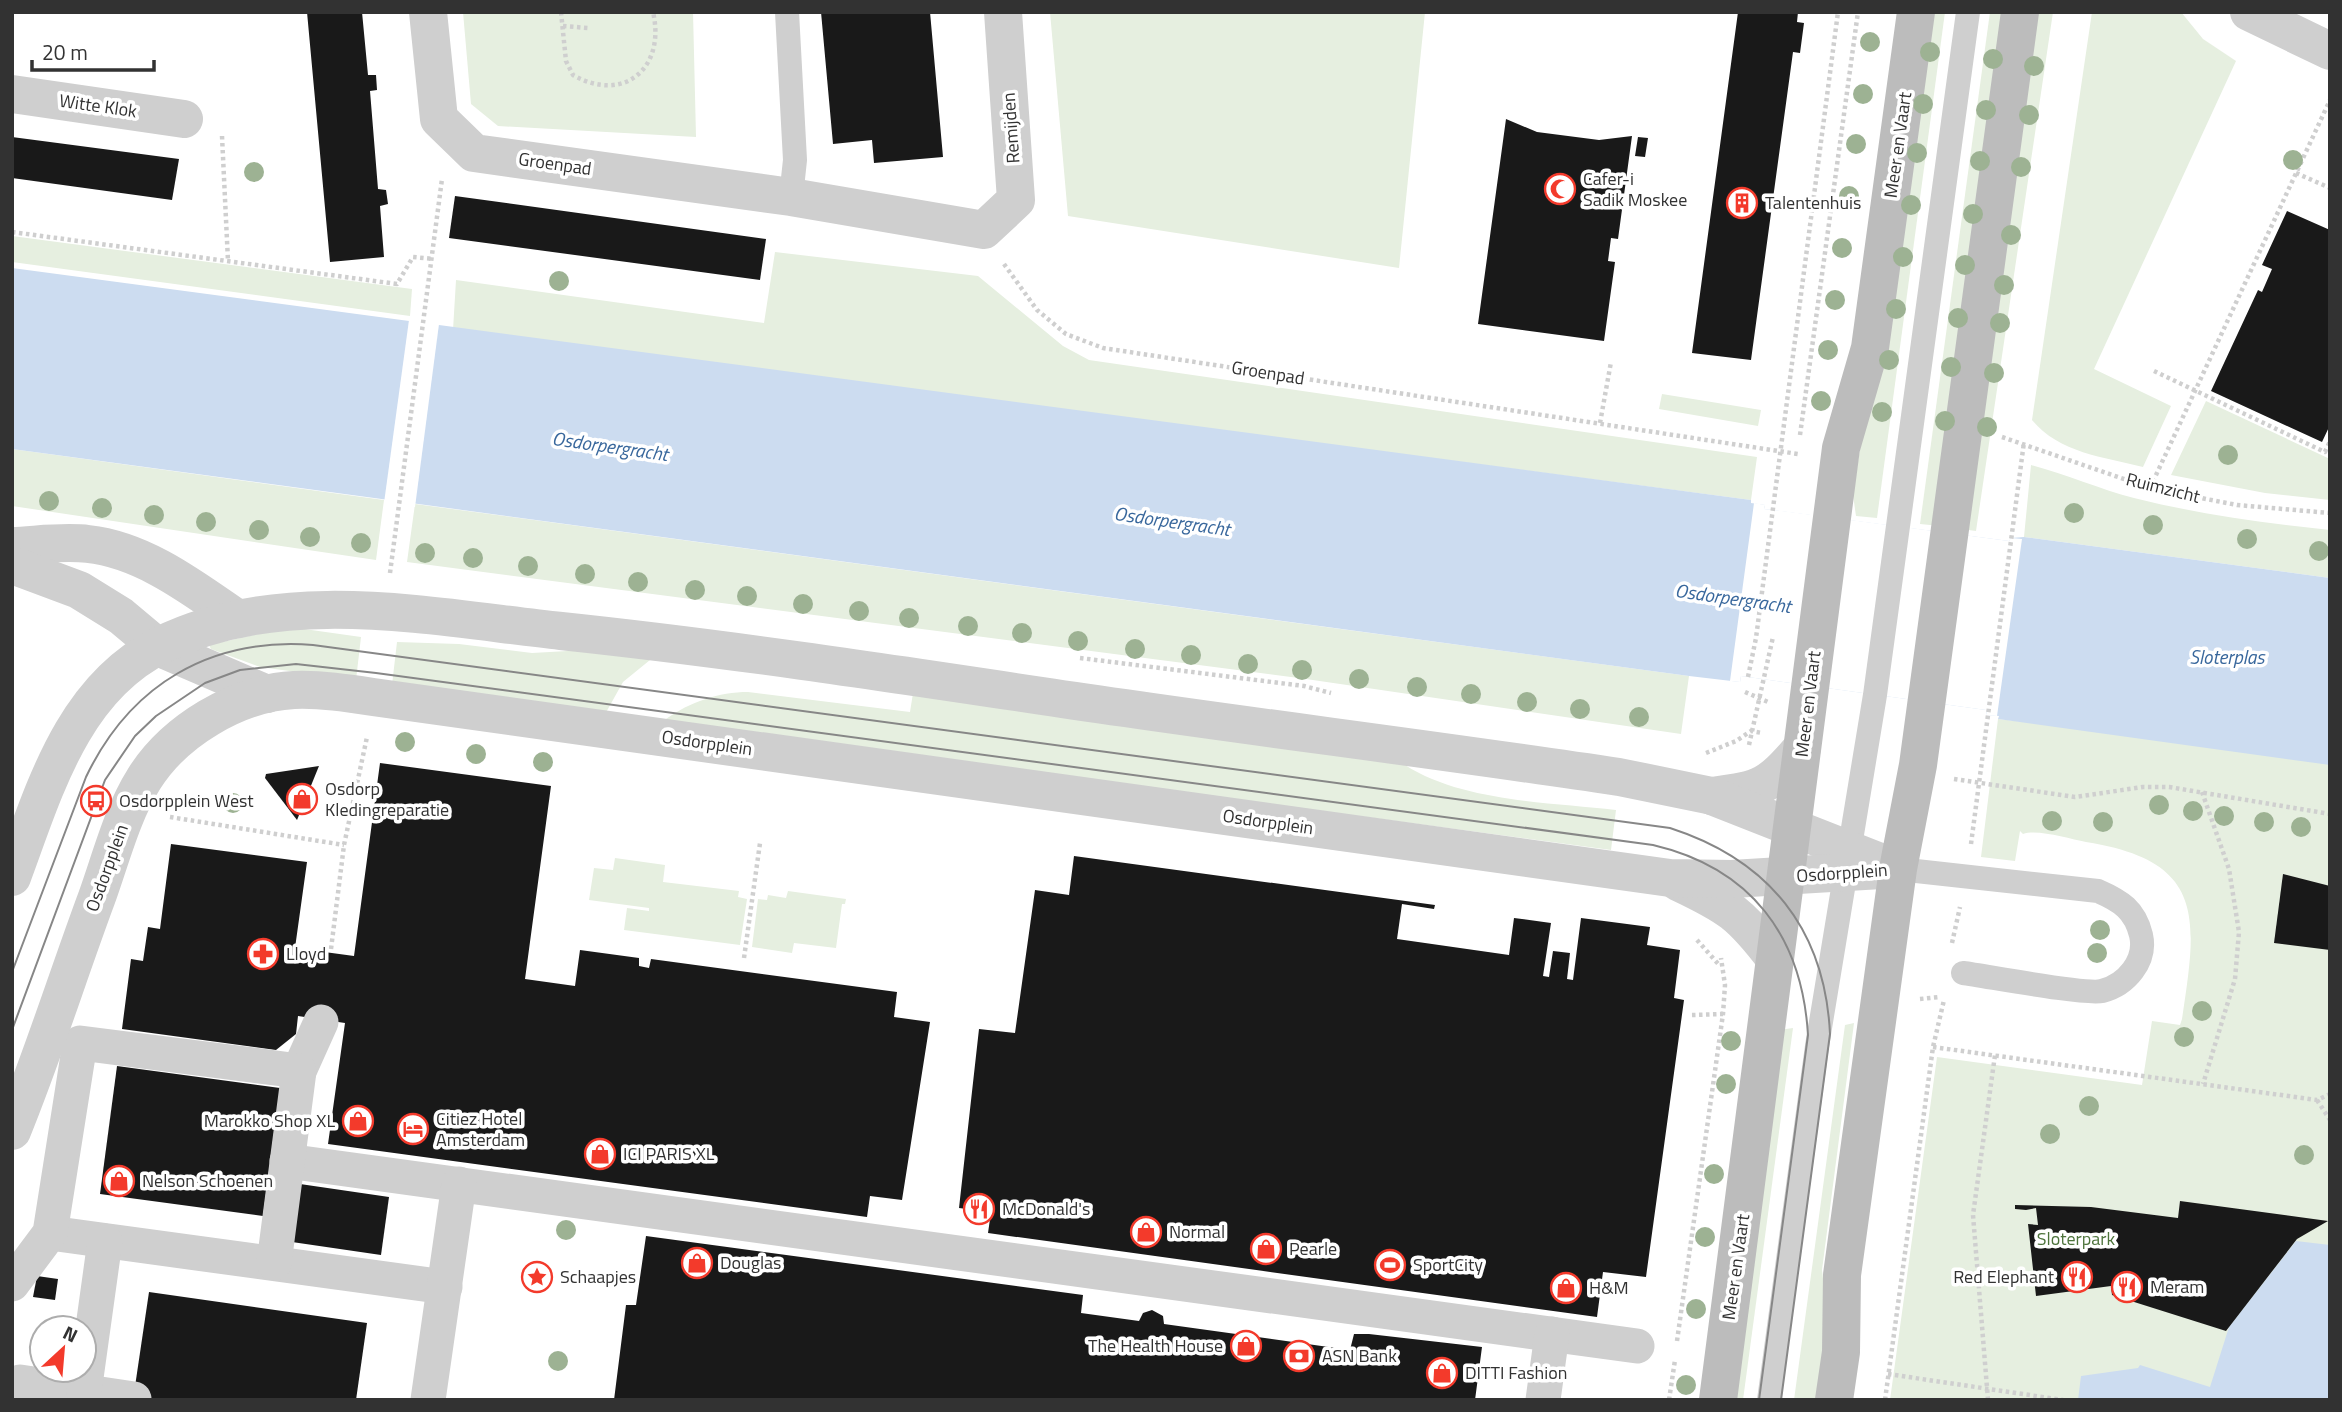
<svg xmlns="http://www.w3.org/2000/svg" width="2342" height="1412" font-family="'Titillium Web',sans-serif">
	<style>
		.green { fill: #e6efe0 }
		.water { fill: #ccdcf0 }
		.pier { fill: #fff }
		.building { fill: #191919 }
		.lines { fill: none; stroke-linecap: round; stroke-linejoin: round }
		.path { stroke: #cfcfcf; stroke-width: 4.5; stroke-dasharray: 3.5 3.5; stroke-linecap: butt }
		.service { stroke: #cfcfcf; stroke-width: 24 }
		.pedestrian { stroke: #cfcfcf; stroke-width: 35 }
		.minor { stroke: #cfcfcf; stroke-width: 38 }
		.tertiary { stroke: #cfcfcf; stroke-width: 38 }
		.secondary { stroke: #bcbcbc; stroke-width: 38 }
		.tram { stroke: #878787; stroke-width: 2 }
		.tree { fill: #9db293 }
		.labels { text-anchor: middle; stroke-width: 7; stroke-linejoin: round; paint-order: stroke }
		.street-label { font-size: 18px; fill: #323232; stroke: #fff }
		.poi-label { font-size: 18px; fill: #323232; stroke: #fff; text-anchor: start }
		.park-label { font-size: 18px; fill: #4d733b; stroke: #fff }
		.water-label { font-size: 19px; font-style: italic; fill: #38679c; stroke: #fff }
	</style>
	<rect width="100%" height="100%" fill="#fff"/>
	<g class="green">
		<polygon points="463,12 693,12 696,137 498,126 471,104"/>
		<polygon points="1050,12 1425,12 1399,268 1068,216"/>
		<polygon points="1926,12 1945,12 1877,518 1856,516 1853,495"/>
		<polygon points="1990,12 2010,12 1940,526 1920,524"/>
		<polygon points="2031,12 2053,12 1976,531 1961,529"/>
		<path d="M2092,12H2181L2203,39L2236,61L2094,369L2171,406L2143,467C2104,457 2059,453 2032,420Z"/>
		<polygon points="12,236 412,289 410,316 12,262"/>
		<polygon points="775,252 978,276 1063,346 1089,360 1757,457 1751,500 453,330 456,280 764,323"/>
		<polygon points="1662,394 1761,410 1758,426 1659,409"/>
		<polygon points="2206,401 2330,459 2330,500 2265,493 2171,475"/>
		<polygon points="12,449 384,500 376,560 12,506"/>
		<path d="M2031,465C2066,474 2099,489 2134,498C2198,514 2264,523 2330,530V578L2024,537Z"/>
		<polygon points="415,504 1689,676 1681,734 1306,679 407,562"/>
		<polygon points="290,627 361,637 356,680 260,667 211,649 209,645"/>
		<polygon points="397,642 459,644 532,653 603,649 650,660 623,682 604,716 392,685"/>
		<path d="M748,692L910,712L913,693L1405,765C1463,802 1549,802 1616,810L1611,850L668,723L666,719C690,702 719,692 748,692Z"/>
		<path d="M1998,719L2330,757V1400H1890L1937,1057L2142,1085L2152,1021L2180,1025L2182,1019C2197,919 2207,861 2086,842C2069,839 2038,829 2023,834L2020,831L2015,861L1981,857Z"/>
		<polygon points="615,858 665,865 663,882 739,891 738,897 747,899 740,945 624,930 627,908 649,911 649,908 589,900 594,868 613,870"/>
		<polygon points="788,891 846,899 845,904 842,904 836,948 794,943 792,953 752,947 758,899 767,900 768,895 786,898"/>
		<polygon points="1854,1023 1822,1270 1830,1335 1823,1400 1794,1400 1845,1025"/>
		<polygon points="1793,1028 1743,1400 1730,1400 1779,1030"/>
	</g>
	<g class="water">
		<polygon points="12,268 1751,500 1751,503 1765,505 1764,509 2009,541 2011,538 2024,537 2330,578 2330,765 1998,719 1999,716 1987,715 1986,710 1748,677 1741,676 1740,682 1689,676 12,449"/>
		<polygon points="2296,1241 2330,1245 2330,1400 2078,1400 2081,1376 2138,1368 2140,1365 2210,1387 2229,1327"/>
	</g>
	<g class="pier">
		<polygon points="409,320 439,324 415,507 384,503"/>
		<polygon points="1754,503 1765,505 1764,509 1790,512 2009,541 2011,538 2022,539 1997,716 1987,715 1986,710 1748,677 1741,676 1740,682 1730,681"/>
	</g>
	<g class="building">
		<polygon points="307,12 362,12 368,75 376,75 377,90 370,91 378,189 386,190 388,204 380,206 384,257 330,262"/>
		<polygon points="821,12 930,12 943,157 874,163 872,140 833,144"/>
		<polygon points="1738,12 1798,12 1797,22 1804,23 1800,53 1793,52 1751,360 1692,353"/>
		<polygon points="1506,119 1537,132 1599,140 1632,136 1618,239 1611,238 1608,261 1615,262 1604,341 1478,324"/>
		<polygon points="12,137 179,159 172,200 12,178"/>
		<polygon points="1638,137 1648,138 1645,157 1635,156"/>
		<polygon points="455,196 766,239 760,280 449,238"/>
		<polygon points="2287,211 2330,230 2330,425 2322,442 2211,391 2258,290 2262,292 2272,269 2262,265"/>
		<polygon points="380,763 551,786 525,979 575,986 580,950 639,958 639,966 649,968 651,959 897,992 894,1017 930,1022 902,1200 870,1196 867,1217 328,1144 345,1023 298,1016 296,1034 276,1050 122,1029 131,959 143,961 148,927 160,929 171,844 307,862 295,948 354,956"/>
		<polygon points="319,766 297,820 265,778 266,774"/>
		<polygon points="1074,856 1435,905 1434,909 1402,904 1397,939 1509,955 1514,918 1551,923 1543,976 1549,977 1553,951 1570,953 1567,979 1573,980 1581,918 1650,927 1647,945 1680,950 1674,998 1684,1000 1646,1277 1603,1272 1597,1317 988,1233 991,1212 959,1208 979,1029 1015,1033 1035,890 1069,895"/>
		<polygon points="2283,874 2330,886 2330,950 2274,943"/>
		<polygon points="117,1066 280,1088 263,1216 100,1194"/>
		<polygon points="300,1184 389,1197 381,1255 292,1242"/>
		<polygon points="2180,1201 2328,1221 2297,1239 2226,1331 2112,1295 2111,1286 2036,1296 2028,1224 2038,1225 2036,1208 2026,1210 2015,1209 2015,1205 2091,1207 2178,1218"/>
		<polygon points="646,1236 1083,1295 1081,1313 1139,1321 1143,1313 1152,1310 1163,1316 1164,1324 1350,1350 1354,1334 1369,1334 1482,1347 1475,1400 614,1400 626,1305 636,1305"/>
		<polygon points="37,1276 58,1279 55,1300 33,1297"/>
		<polygon points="149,1292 367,1323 356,1400 133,1400"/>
	</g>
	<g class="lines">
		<g class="path">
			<path d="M561,12L566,61L573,75C624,104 666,68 653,12"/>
			<polyline points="563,26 588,28"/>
			<polyline points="222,136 228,261"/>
			<polyline points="2296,173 2330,188"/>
			<polyline points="12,232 397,284 413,257 434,259"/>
			<polyline points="1004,264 1037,310 1066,334 1103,348 1798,454"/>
			<polyline points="2154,371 2325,452 2330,441"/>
			<polyline points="1600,423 1611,362"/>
			<polyline points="1800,435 1858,12"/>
			<polyline points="2002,437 2150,488 2237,505 2330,513"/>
			<polyline points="2150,488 2330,100"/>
			<polyline points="390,573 442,179"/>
			<polyline points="1080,658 1304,686 1331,693"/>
			<polyline points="1748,677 1756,638 1838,12"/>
			<polyline points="1745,692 1768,702"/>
			<polyline points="1749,745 1773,637"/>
			<polyline points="1706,753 1736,741 1751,731 1762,733"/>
			<polyline points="1954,779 2075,797 2143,787 2169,787 2330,814"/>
			<polyline points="2202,792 2229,869 2239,932 2235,979 2203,1084"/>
			<polyline points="170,817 344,845"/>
			<polyline points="1971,844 2024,442"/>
			<polyline points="1697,940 1720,966"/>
			<polyline points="1952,943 1960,907"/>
			<polyline points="331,949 344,845 367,737"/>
			<polyline points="744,958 760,843"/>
			<polyline points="1920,999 1939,997"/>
			<polyline points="1692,1015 1723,1014"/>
			<polyline points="1933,1047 2317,1100 2330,1094"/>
			<polyline points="2317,1100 2330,1120"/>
			<polyline points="1677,1341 1723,1014 1725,985 1721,958"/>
			<polyline points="1888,1374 2063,1400"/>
			<polyline points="1669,1400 1675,1360"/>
			<polyline points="1885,1400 1933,1047 1944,1000"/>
			<polyline points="1988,1400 1973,1215 1995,1055"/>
		</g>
		<g class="service">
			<polyline points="787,12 795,160 791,197"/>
			<path d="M1898,869L2098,891C2121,901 2135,910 2141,935C2147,961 2126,985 2102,991C2086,995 1986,976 1963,973"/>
			<polyline points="1769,1400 1817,1046 1875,695 1968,12"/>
		</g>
		<g class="pedestrian">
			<polyline points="299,1071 321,1022"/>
			<polyline points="287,1161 1637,1346"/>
			<polyline points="50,1233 445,1287"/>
			<polyline points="12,1284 50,1233 80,1043 299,1071 274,1263"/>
			<polyline points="20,1382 134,1399"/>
			<polyline points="84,1392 105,1241"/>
			<polyline points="428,1400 459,1184"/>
			<polyline points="1543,1400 1552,1334"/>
		</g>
		<g class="minor">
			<polyline points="428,12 439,119 474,153 791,197 984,230 1016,200 1003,12"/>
			<polyline points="2249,12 2330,51"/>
			<polyline points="12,94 184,119"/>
			<path d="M12,546C37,545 64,541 88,544C144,550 193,588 238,619"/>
			<polyline points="12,565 79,590 121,616 158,647 267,694"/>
		</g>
		<g class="tertiary">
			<path d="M1712,796C1763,789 1768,787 1802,748"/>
			<path d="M12,877C44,791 72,689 161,645C283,585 431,617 561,631C722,648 882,672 1042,696C1234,725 1427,748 1619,777L1712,796L1890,866"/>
			<path d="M1678,882C1729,906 1741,914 1775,959"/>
			<path d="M12,1131C43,1055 68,975 97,897C111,858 122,814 144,779C174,731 237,693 294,690C321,689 347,693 373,697L1670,878L1732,879L1898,869"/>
		</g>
		<g class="secondary">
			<polyline points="1718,1400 1841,448 1870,348 1916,12"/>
			<polyline points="1834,1400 1841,1352 1842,1275 1898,869 1918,765 2020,12"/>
		</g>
		<g class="tram">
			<path d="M12,972L86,777C130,685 210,637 313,645L1670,828C1769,860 1825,929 1830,1034L1781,1400"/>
			<path d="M12,1030L105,780L135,736L156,716L205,683L240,670L296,664L376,673L1653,845C1751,868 1802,936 1808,1035L1759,1400"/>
		</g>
	</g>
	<g class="tree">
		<circle cx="1870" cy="42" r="10"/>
		<circle cx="1930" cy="52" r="10"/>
		<circle cx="1993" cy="59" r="10"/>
		<circle cx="2034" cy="66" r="10"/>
		<circle cx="1863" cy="94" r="10"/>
		<circle cx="1923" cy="104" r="10"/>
		<circle cx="1986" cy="110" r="10"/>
		<circle cx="2029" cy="115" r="10"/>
		<circle cx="1856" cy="144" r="10"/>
		<circle cx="1917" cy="153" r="10"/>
		<circle cx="2293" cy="160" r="10"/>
		<circle cx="1980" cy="161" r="10"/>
		<circle cx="2021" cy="167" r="10"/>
		<circle cx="254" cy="172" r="10"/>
		<circle cx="1849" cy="196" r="10"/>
		<circle cx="1911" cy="205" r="10"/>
		<circle cx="1973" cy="214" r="10"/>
		<circle cx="2011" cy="235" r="10"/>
		<circle cx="1842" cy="248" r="10"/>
		<circle cx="1903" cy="257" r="10"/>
		<circle cx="1965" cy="265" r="10"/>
		<circle cx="559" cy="281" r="10"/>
		<circle cx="2004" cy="285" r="10"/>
		<circle cx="1835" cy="300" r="10"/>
		<circle cx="1896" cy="309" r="10"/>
		<circle cx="1958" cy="318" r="10"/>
		<circle cx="2000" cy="323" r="10"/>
		<circle cx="1828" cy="350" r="10"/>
		<circle cx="1889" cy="360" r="10"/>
		<circle cx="1951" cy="367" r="10"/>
		<circle cx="1994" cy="373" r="10"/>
		<circle cx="1821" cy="401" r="10"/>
		<circle cx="1882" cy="412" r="10"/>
		<circle cx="1945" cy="421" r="10"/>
		<circle cx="1987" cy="427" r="10"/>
		<circle cx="2228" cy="455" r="10"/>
		<circle cx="49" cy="501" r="10"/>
		<circle cx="102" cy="508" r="10"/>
		<circle cx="2074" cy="513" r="10"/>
		<circle cx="154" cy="515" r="10"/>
		<circle cx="206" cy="522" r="10"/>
		<circle cx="2153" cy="525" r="10"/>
		<circle cx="259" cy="530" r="10"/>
		<circle cx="310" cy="537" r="10"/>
		<circle cx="2247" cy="539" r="10"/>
		<circle cx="361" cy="543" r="10"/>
		<circle cx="2319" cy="551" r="10"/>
		<circle cx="425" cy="553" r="10"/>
		<circle cx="473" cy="558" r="10"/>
		<circle cx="528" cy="566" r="10"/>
		<circle cx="585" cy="574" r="10"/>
		<circle cx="638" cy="582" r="10"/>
		<circle cx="695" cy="590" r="10"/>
		<circle cx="747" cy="596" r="10"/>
		<circle cx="803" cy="604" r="10"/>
		<circle cx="859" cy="611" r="10"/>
		<circle cx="909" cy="618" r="10"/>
		<circle cx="968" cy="626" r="10"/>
		<circle cx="1022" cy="633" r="10"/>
		<circle cx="1078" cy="641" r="10"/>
		<circle cx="1135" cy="649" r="10"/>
		<circle cx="1191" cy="655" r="10"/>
		<circle cx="1248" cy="664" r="10"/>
		<circle cx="1302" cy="670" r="10"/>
		<circle cx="1359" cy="679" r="10"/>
		<circle cx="1417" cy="687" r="10"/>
		<circle cx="1471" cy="694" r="10"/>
		<circle cx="1527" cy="702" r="10"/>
		<circle cx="1580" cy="709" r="10"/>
		<circle cx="1639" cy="717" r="10"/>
		<circle cx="405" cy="742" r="10"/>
		<circle cx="476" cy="754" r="10"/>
		<circle cx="543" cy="762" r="10"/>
		<circle cx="233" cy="803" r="10"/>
		<circle cx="2159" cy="805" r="10"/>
		<circle cx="2193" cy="811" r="10"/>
		<circle cx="2224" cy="816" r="10"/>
		<circle cx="2052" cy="821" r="10"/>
		<circle cx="2103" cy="822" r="10"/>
		<circle cx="2264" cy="822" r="10"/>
		<circle cx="2301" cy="827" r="10"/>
		<circle cx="2100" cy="930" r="10"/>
		<circle cx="2097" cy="953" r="10"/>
		<circle cx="2202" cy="1011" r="10"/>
		<circle cx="2184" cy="1037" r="10"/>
		<circle cx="1731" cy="1041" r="10"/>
		<circle cx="1726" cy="1084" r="10"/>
		<circle cx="2089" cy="1106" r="10"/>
		<circle cx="2050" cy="1134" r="10"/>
		<circle cx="2304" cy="1155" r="10"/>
		<circle cx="1714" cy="1174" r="10"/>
		<circle cx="566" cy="1230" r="10"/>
		<circle cx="1705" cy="1237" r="10"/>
		<circle cx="1696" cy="1309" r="10"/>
		<circle cx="558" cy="1361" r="10"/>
		<circle cx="1686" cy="1385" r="10"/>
	</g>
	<defs>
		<g id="mosque-ring" transform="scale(1.575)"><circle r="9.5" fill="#fff" stroke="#f33a2b" stroke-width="1.5"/><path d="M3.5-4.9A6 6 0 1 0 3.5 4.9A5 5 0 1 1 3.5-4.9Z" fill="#f33a2b"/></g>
		<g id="building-ring" transform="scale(1.575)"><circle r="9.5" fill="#fff" stroke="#f33a2b" stroke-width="1.5"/><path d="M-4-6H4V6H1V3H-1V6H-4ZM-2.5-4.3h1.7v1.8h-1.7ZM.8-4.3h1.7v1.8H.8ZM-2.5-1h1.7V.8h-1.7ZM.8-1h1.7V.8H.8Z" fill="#f33a2b"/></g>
		<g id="shop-ring" transform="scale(1.575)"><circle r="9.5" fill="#fff" stroke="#f33a2b" stroke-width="1.5"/><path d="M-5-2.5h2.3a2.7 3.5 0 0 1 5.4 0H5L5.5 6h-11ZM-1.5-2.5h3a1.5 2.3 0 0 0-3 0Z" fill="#f33a2b"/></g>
		<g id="bus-ring" transform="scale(1.575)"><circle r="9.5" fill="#fff" stroke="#f33a2b" stroke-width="1.5"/><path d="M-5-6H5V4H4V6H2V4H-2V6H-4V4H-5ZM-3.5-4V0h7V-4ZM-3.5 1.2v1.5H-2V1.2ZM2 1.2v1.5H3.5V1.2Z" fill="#f33a2b"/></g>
		<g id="pharmacy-ring" transform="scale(1.575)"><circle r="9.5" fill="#fff" stroke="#f33a2b" stroke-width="1.5"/><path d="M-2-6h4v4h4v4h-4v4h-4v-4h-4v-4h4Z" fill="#f33a2b"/></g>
		<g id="hotel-ring" transform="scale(1.575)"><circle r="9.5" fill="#fff" stroke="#f33a2b" stroke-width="1.5"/><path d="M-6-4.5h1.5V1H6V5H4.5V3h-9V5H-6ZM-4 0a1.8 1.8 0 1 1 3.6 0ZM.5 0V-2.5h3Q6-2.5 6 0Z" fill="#f33a2b"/></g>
		<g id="restaurant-ring" transform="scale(1.575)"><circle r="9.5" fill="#fff" stroke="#f33a2b" stroke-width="1.5"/><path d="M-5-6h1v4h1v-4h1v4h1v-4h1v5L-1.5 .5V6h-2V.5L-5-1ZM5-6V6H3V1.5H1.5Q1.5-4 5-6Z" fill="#f33a2b"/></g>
		<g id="stadium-ring" transform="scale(1.575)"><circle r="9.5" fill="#fff" stroke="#f33a2b" stroke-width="1.5"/><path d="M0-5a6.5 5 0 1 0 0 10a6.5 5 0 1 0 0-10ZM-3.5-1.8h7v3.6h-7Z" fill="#f33a2b"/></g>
		<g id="sight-ring" transform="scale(1.575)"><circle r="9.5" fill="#fff" stroke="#f33a2b" stroke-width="1.5"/><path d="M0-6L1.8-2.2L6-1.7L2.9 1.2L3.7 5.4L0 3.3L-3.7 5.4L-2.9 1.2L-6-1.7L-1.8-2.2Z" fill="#f33a2b"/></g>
		<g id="bank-ring" transform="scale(1.575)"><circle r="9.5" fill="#fff" stroke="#f33a2b" stroke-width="1.5"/><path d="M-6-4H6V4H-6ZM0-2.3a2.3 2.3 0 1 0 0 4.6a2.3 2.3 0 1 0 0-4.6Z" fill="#f33a2b"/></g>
	</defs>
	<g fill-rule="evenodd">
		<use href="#mosque-ring" x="1560" y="189"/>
		<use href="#building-ring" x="1742" y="203"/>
		<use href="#shop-ring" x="302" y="799"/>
		<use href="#bus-ring" x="96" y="801"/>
		<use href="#pharmacy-ring" x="263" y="954"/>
		<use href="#shop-ring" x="358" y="1121"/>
		<use href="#hotel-ring" x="413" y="1129"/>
		<use href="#shop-ring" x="600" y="1154"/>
		<use href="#shop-ring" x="119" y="1181"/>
		<use href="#restaurant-ring" x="979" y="1209"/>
		<use href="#shop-ring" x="1146" y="1232"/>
		<use href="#shop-ring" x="1266" y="1249"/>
		<use href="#shop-ring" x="697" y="1263"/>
		<use href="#stadium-ring" x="1390" y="1265"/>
		<use href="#sight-ring" x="537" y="1277"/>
		<use href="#restaurant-ring" x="2077" y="1277"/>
		<use href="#restaurant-ring" x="2127" y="1287"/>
		<use href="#shop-ring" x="1566" y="1288"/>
		<use href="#shop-ring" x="1246" y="1346"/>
		<use href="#bank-ring" x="1299" y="1356"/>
		<use href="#shop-ring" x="1442" y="1373"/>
	</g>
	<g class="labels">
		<g class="street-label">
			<text transform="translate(98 106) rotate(8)" y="6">Witte Klok</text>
			<text transform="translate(1011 128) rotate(-94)" y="6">Remijden</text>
			<text transform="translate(1898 145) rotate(-82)" y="6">Meer en Vaart</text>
			<text transform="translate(555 164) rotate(8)" y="6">Groenpad</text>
			<text transform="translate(1268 373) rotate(9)" y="6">Groenpad</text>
			<text transform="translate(2163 488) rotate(14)" y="6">Ruimzicht</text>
			<text transform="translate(1808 704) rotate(-83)" y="6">Meer en Vaart</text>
			<text transform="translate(707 743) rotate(8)" y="6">Osdorpplein</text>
			<text transform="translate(1268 822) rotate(8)" y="6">Osdorpplein</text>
			<text transform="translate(107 868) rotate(-70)" y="6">Osdorpplein</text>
			<text transform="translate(1842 873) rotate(-4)" y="6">Osdorpplein</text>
			<text transform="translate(1736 1267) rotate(-82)" y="6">Meer en Vaart</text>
		</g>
		<g class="poi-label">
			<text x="1583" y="185">Cafer-i<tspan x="1583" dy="21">Sadik Moskee</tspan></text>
			<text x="1765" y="209">Talentenhuis</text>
			<text x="325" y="795">Osdorp<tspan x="325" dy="21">Kledingreparatie</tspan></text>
			<text x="119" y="807">Osdorpplein West</text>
			<text x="286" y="960">Lloyd</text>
			<text x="436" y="1125">Citiez Hotel<tspan x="436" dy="21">Amsterdam</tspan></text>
			<text x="335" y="1127" text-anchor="end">Marokko Shop XL</text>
			<text x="623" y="1160">ICI PARIS XL</text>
			<text x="142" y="1187">Nelson Schoenen</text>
			<text x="1002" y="1215">McDonald's</text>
			<text x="1169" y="1238">Normal</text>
			<text x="1289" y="1255">Pearle</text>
			<text x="720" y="1269">Douglas</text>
			<text x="1413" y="1271">SportCity</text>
			<text x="560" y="1283">Schaapjes</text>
			<text x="2054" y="1283" text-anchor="end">Red Elephant</text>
			<text x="2150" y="1293">Meram</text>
			<text x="1589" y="1294">H&amp;M</text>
			<text x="1223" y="1352" text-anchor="end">The Health House</text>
			<text x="1322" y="1362">ASN Bank</text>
			<text x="1465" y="1379">DITTI Fashion</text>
		</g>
		<g class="park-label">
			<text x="2076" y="1245">Sloterpark</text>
		</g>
		<g class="water-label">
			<text transform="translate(610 446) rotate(8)" y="7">Osdorpergracht</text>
			<text transform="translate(1172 521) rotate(8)" y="7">Osdorpergracht</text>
			<text transform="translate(1733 598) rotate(8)" y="7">Osdorpergracht</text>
			<text x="2227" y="664">Sloterplas</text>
		</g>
	</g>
	<rect width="2342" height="1412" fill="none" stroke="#323232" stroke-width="28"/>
	<g transform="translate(63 1349) rotate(26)"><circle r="33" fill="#ffffff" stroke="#adadad" stroke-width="2"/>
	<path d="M0-5L12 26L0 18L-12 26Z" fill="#f33a2b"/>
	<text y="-10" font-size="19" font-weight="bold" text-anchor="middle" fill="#323232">N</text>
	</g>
	<path d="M32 60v10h122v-10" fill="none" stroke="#323232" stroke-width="3.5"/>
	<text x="42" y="60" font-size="21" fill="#323232" stroke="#ffffff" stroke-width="5" paint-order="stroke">20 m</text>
</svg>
